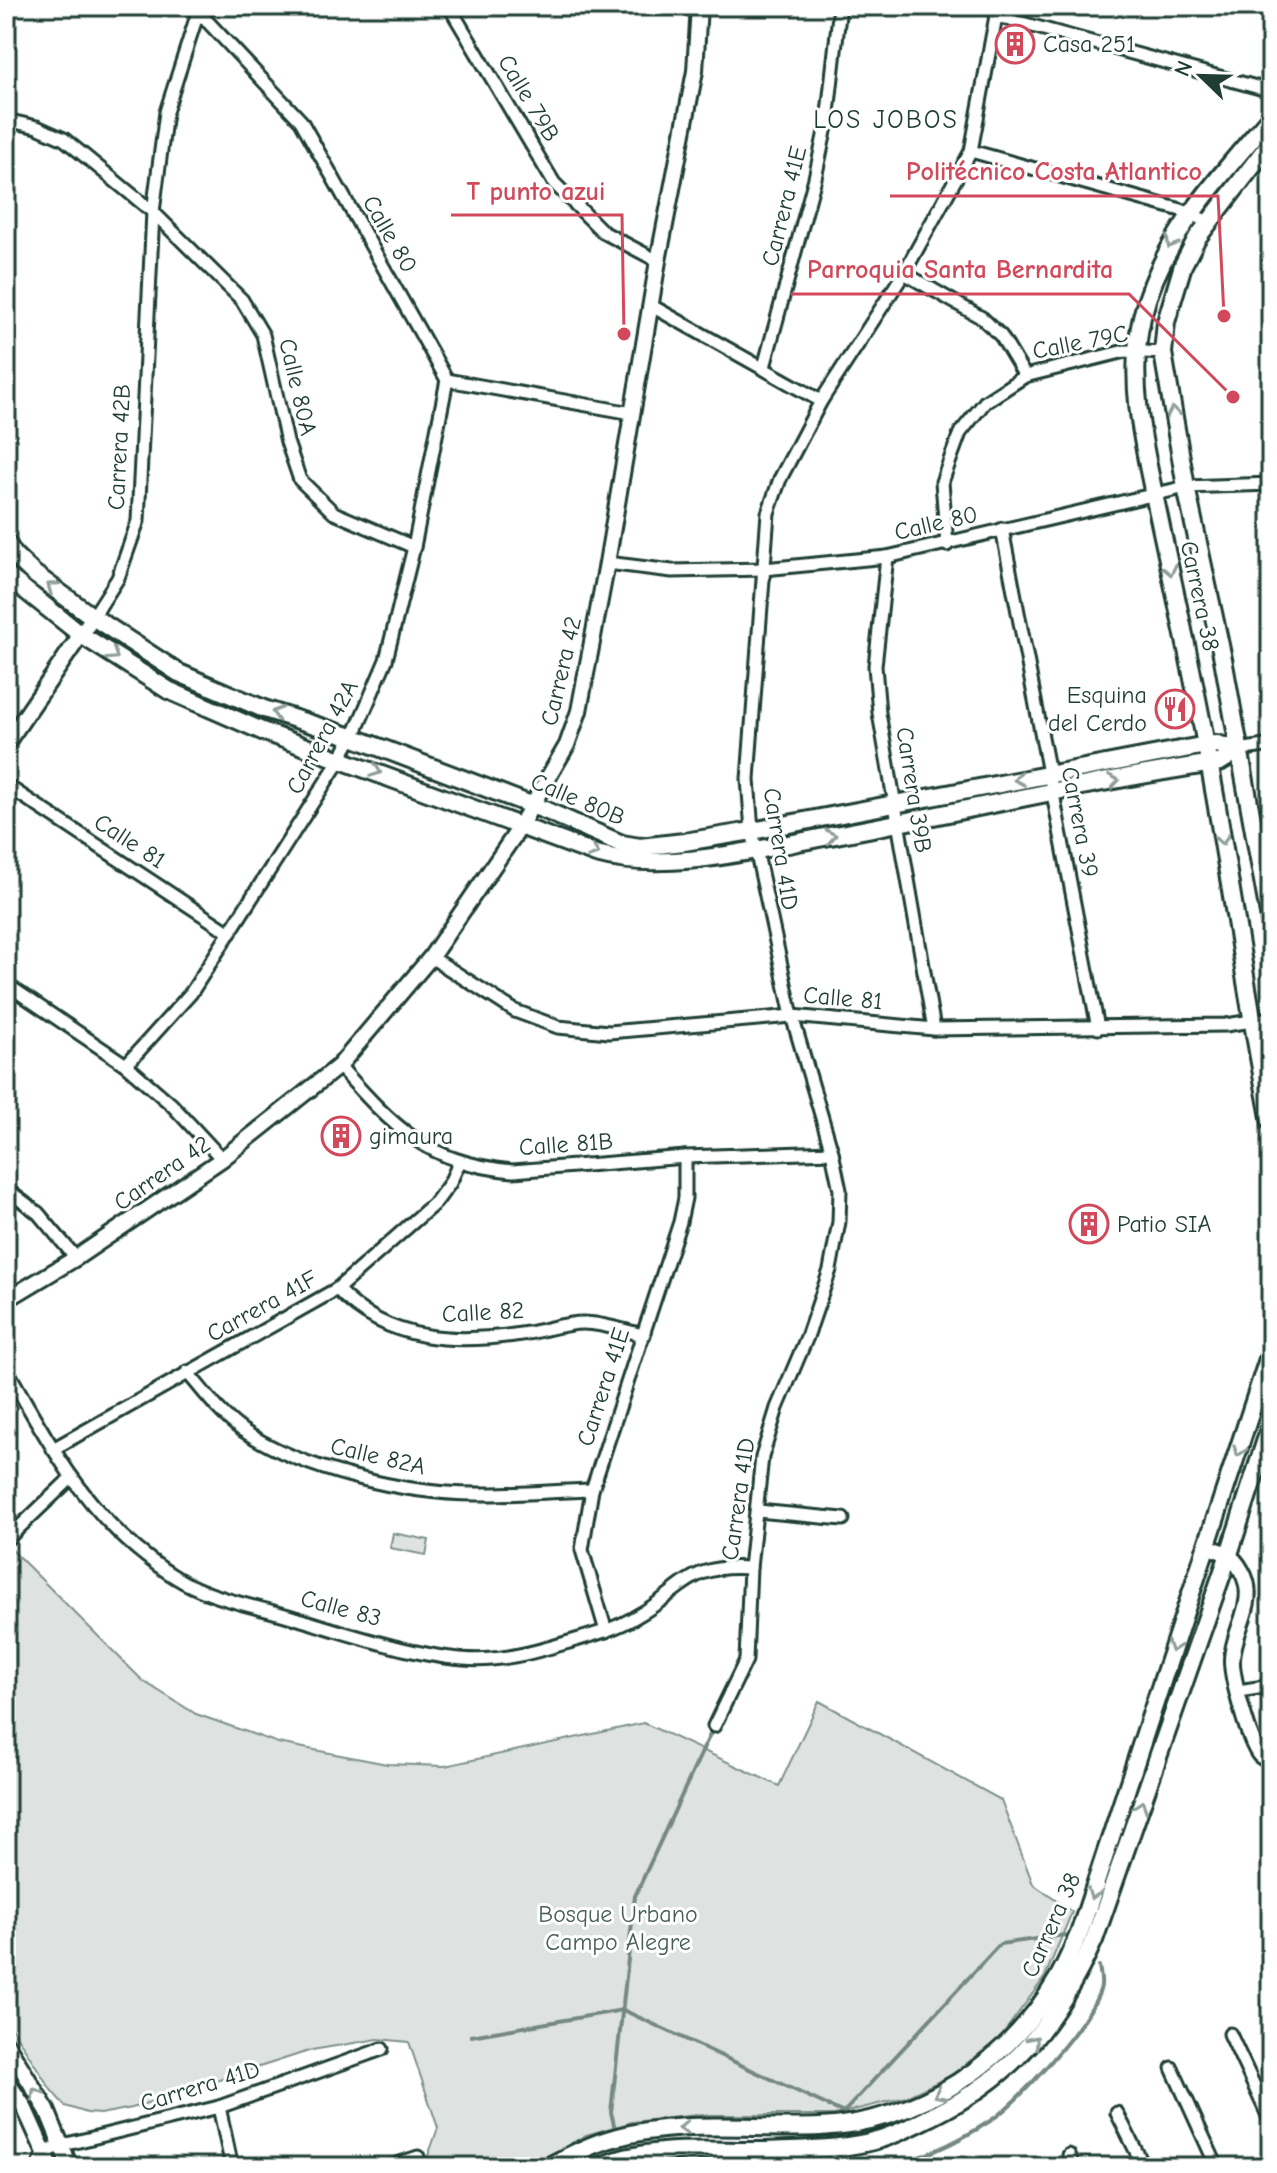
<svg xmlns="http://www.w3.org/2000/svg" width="1277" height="2173" font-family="'Comic Neue',sans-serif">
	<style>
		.green { fill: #dee3e2; stroke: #7e908b; stroke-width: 2 }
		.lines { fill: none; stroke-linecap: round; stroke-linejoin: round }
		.stream { stroke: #758883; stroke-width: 4 }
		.minor-casing { stroke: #1f3d34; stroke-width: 17 }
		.tertiary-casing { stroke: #1f3d34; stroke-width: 20 }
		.secondary-casing { stroke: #1f3d34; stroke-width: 22 }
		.minor { stroke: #fff; stroke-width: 11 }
		.tertiary { stroke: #fff; stroke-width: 14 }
		.secondary { stroke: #fff; stroke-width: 16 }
		.oneway { stroke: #8f9e9a }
		.labels { text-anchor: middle; stroke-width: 6; stroke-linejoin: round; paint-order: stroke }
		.poi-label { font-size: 24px; fill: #1f3d34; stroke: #fff; text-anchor: start }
		.street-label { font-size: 24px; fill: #1f3d34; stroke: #fff }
		.park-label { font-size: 24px; fill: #455e57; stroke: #fff }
		.neighbourhood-label { font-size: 26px; letter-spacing: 2px; fill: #1f3d34; stroke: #fff }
		.leader { fill: none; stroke: #d1495b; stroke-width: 3 }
		.callout-dot { fill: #d1495b; stroke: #fff; stroke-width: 3 }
		.callout-label { font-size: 26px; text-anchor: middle; font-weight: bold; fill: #d1495b; stroke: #fff; stroke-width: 6; stroke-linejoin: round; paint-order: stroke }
	</style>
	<rect width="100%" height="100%" fill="#fff"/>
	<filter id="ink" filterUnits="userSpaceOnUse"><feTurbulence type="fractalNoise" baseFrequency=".0125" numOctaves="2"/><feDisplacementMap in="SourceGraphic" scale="16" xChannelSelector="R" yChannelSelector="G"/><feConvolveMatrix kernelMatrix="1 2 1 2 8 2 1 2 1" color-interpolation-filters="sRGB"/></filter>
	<g filter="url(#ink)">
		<g class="green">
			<polygon points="393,1533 429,1540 426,1555 390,1548"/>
			<polygon points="8,1546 143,1681 196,1714 278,1743 387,1764 445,1766 644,1723 779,1786 819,1701 1001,1800 1033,1884 1072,1912 1045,1977 999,2039 950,2076 906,2097 834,2115 697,2115 632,2122 586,2135 530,2167 424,2167 438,2128 409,2042 378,2039 312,2050 132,2108 100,2114 87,2113 65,2106 51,2090 6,2019 6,1549"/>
		</g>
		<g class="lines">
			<g class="stream">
				<polyline points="471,2036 623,2010 848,2115"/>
				<polyline points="843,2113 1000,1944 1065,1935"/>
				<polyline points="615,2129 611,2112 635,1896 713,1728"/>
				<path d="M882,2167C920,2160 958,2142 990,2121C1019,2102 1089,2023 1100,1990C1103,1983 1100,1973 1099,1966"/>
			</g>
			<g class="minor-casing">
				<g id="minor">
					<polyline points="193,6 301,121 447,380"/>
					<polyline points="449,6 554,183 603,232 658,261"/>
					<polyline points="996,16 1271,91"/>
					<polyline points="6,120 37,127 64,139 153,212 242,300 263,335 287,442 300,480 334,513 414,547"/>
					<polyline points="971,151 1181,210 1209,222"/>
					<polyline points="904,273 982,318 1001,336 1025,376"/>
					<polyline points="650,305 821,401"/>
					<polyline points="764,367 815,178 827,122 840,6"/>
					<polyline points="447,380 632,413"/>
					<polyline points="1002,529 1098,1028"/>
					<polyline points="947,545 942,482 960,433 985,402 1025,376 1125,351 1163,353"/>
					<polyline points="887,557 875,666 879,713 934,1029"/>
					<polyline points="607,563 672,571 764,569 887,557 1186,487 1271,484"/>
					<polyline points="93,617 118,578 138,521 153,212 166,112 200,6"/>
					<polyline points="1239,750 1271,745"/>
					<polyline points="6,785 230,933"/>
					<polyline points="431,957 515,1011 558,1027 609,1032 792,1016 934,1029 1226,1025 1271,1018"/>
					<polyline points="6,984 126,1065 172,1105 222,1159"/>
					<polyline points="126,1065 191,993 334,769 357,728 386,660 414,547 447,380"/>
					<path d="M339,1066C394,1127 426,1163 513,1171L685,1157L832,1152"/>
					<polyline points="6,1189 38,1213 76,1258"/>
					<path d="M337,1289C388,1344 459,1344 528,1333C546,1330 565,1323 583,1323C603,1323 624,1331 644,1335"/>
					<path d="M6,1368C43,1433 78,1500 137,1549C155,1564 176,1580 198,1589C225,1601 256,1607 285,1615C341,1631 435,1665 492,1659C518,1657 545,1649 569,1642C593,1635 616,1629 637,1616C684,1590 688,1563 750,1568"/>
					<path d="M187,1372C204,1392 221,1415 242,1430C302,1470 404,1494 476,1494C514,1495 553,1491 592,1490"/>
					<polyline points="53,1449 337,1289 436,1202 450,1183 460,1161"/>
					<polyline points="758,1511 843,1519"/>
					<polyline points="6,1540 71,1478"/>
					<polyline points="606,1631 582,1550 592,1490 680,1222 685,1198 685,1157"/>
					<polyline points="1238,1691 1271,1686"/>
					<polyline points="714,1726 746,1660 750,1568 762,1457 777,1408 807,1337 830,1270 839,1222 840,1190 832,1152 792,1016 752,831 748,779 768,513 780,479 821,401 904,273 971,151 996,16 995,6"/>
					<polyline points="1230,2034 1271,2122"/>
					<polyline points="1172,2068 1217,2167"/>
					<polyline points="219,2107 232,2167"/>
					<polyline points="1117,2113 1144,2167"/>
					<polyline points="1069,2155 1074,2167"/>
					<polyline points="38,2167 45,2152 63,2145 219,2107 382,2049"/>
					<polyline points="388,2167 418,2157"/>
				</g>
			</g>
			<g class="tertiary-casing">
				<g id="tertiary">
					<polyline points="6,744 93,617"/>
					<polyline points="6,1300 76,1258 222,1159 339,1066 431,957 516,833 567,745 579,711 607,563 658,261 695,71 699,6"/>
					<path d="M1207,1547C1223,1551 1233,1555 1241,1570C1260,1601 1233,1628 1232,1659C1231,1676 1249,1742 1260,1755C1263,1758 1267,1759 1271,1761"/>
					<polyline points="6,2043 47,2110 70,2167"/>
					<polyline points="6,2080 24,2107 51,2167"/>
				</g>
			</g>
			<g class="secondary-casing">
				<g id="secondary">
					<path d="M1271,116C1219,178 1162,236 1142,317C1126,386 1147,459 1161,527C1176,598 1192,669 1205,740C1229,867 1246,995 1271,1122"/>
					<polyline points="1271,142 1197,238 1183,265 1166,322 1163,353 1186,487 1223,659 1271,925"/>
					<polyline points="6,542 14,555 33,573 93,617 179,673 264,709 352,737 547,811 622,844 640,847 684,842 752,831 1206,745 1217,744 1239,750"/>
					<path d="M6,575L80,634L168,690L262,731L596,854C663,873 750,851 819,838C953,814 1085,782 1220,762L1239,750"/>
					<path d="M547,2167C569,2156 591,2144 614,2138C682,2119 752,2130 820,2127C919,2122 1009,2063 1058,1978C1066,1964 1072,1949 1079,1934L1271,1350"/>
					<path d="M598,2167C652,2144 710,2152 767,2151C802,2149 842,2150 877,2140C896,2135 915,2125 933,2116C1015,2075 1056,2023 1094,1940L1229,1554L1271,1424"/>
				</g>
			</g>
			<use href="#minor" class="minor"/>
			<use href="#tertiary" class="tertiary"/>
			<use href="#secondary" class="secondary"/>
		</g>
		<defs><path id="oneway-chevron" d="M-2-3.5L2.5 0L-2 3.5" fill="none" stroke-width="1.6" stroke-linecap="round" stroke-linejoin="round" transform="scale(2)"/></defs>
		<g class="oneway">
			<use href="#oneway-chevron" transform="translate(1171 243) rotate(120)"/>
			<use href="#oneway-chevron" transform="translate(1173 412) rotate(-100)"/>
			<use href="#oneway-chevron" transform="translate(1170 570) rotate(78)"/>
			<use href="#oneway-chevron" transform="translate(52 587) rotate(-144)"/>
			<use href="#oneway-chevron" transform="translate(113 655) rotate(33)"/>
			<use href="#oneway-chevron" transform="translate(277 713) rotate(-163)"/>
			<use href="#oneway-chevron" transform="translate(376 771) rotate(20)"/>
			<use href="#oneway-chevron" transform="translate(1019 779) rotate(169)"/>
			<use href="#oneway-chevron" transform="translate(1114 781) rotate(-10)"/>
			<use href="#oneway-chevron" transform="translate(831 836) rotate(-10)"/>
			<use href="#oneway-chevron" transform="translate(1222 840) rotate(81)"/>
			<use href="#oneway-chevron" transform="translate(594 852) rotate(19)"/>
			<use href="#oneway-chevron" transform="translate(1239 1451) rotate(109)"/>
			<use href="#oneway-chevron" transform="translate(1173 1647) rotate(109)"/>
			<use href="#oneway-chevron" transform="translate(1141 1806) rotate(-71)"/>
			<use href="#oneway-chevron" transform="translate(1093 1894) rotate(110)"/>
			<use href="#oneway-chevron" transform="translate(1034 2041) rotate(-50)"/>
			<use href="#oneway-chevron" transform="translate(36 2093) rotate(-121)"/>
			<use href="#oneway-chevron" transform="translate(939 2094) rotate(153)"/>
			<use href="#oneway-chevron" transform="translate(684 2128) rotate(176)"/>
		</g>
	</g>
	<defs>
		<g id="building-ring" transform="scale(2)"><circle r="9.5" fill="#fff" stroke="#d1495b" stroke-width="1.5"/><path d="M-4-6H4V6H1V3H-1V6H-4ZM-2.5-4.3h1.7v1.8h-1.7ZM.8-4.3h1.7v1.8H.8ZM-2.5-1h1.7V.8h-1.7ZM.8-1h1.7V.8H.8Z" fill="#d1495b"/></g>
		<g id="restaurant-ring" transform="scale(2)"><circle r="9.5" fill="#fff" stroke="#d1495b" stroke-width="1.5"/><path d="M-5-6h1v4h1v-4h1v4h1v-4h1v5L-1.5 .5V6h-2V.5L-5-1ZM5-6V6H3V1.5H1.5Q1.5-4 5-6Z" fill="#d1495b"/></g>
	</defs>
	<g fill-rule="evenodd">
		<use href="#building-ring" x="1015" y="44"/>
		<use href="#restaurant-ring" x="1175" y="709"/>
		<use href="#building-ring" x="341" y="1136"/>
		<use href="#building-ring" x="1089" y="1224"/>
	</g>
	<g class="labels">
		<g class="poi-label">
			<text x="1043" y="52">Casa 251</text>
			<text x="1147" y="703" text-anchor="end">Esquina<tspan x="1147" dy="28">del Cerdo</tspan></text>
			<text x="369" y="1144">gimaura</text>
			<text x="1117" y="1232">Patio SIA</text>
		</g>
		<g class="street-label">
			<text transform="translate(529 98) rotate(59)" y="8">Calle 79B</text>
			<text transform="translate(784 206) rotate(-76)" y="8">Carrera 41E</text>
			<text transform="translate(390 234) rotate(60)" y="8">Calle 80</text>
			<text transform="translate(1080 342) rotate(-11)" y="8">Calle 79C</text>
			<text transform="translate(298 387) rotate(77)" y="8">Calle 80A</text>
			<text transform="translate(119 447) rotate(-87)" y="8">Carrera 42B</text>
			<text transform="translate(936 523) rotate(-13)" y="8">Calle 80</text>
			<text transform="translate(1200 596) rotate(78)" y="8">Carrera 38</text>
			<text transform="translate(561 671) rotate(-77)" y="8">Carrera 42</text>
			<text transform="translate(322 737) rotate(-62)" y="8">Carrera 42A</text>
			<text transform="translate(914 790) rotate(81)" y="8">Carrera 39B</text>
			<text transform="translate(578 799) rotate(23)" y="8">Calle 80B</text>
			<text transform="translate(1080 822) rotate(79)" y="8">Carrera 39</text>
			<text transform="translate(130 841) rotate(33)" y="8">Calle 81</text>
			<text transform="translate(781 849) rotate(81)" y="8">Carrera 41D</text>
			<text transform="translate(843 998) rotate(5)" y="8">Calle 81</text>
			<text transform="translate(566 1144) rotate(-4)" y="8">Calle 81B</text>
			<text transform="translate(162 1173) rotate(-35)" y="8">Carrera 42</text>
			<text transform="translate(262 1306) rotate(-29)" y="8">Carrera 41F</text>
			<text transform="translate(483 1312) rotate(-3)" y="8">Calle 82</text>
			<text transform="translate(603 1387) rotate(-72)" y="8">Carrera 41E</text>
			<text transform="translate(378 1456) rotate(13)" y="8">Calle 82A</text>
			<text transform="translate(738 1499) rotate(-82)" y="8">Carrera 41D</text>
			<text transform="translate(341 1608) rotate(15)" y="8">Calle 83</text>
			<text transform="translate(1051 1925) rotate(-66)" y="8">Carrera 38</text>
			<text transform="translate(200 2086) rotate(-17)" y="8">Carrera 41D</text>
		</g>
		<g class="park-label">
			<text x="618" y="1922">Bosque Urbano<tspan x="618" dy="28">Campo Alegre</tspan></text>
		</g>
		<g class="neighbourhood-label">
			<text x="886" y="128">LOS JOBOS</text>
		</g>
	</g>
	<path class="leader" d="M1224 316L1218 196H890M624 334L622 215H451M1233 397L1129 294H791"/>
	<g class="callout-dot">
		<circle cx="1224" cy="316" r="8"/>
		<circle cx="624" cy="334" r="8"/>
		<circle cx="1233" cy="397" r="8"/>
	</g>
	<g class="callout-label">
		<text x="1054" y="180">Politécnico Costa Atlantico</text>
		<text x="536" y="200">T punto azui</text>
		<text x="960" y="278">Parroquia Santa Bernardita</text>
	</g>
	<rect width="1277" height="2173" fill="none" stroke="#fff" stroke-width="32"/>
	<rect x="16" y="16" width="1245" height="2141" fill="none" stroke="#1f3d34" stroke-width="3" filter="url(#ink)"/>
	<g transform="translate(1201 76) rotate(293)" stroke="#ffffff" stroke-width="6" paint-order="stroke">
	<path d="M0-6L14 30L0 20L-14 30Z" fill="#1f3d34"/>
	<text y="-12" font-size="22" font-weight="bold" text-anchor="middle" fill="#1f3d34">N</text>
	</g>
</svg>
